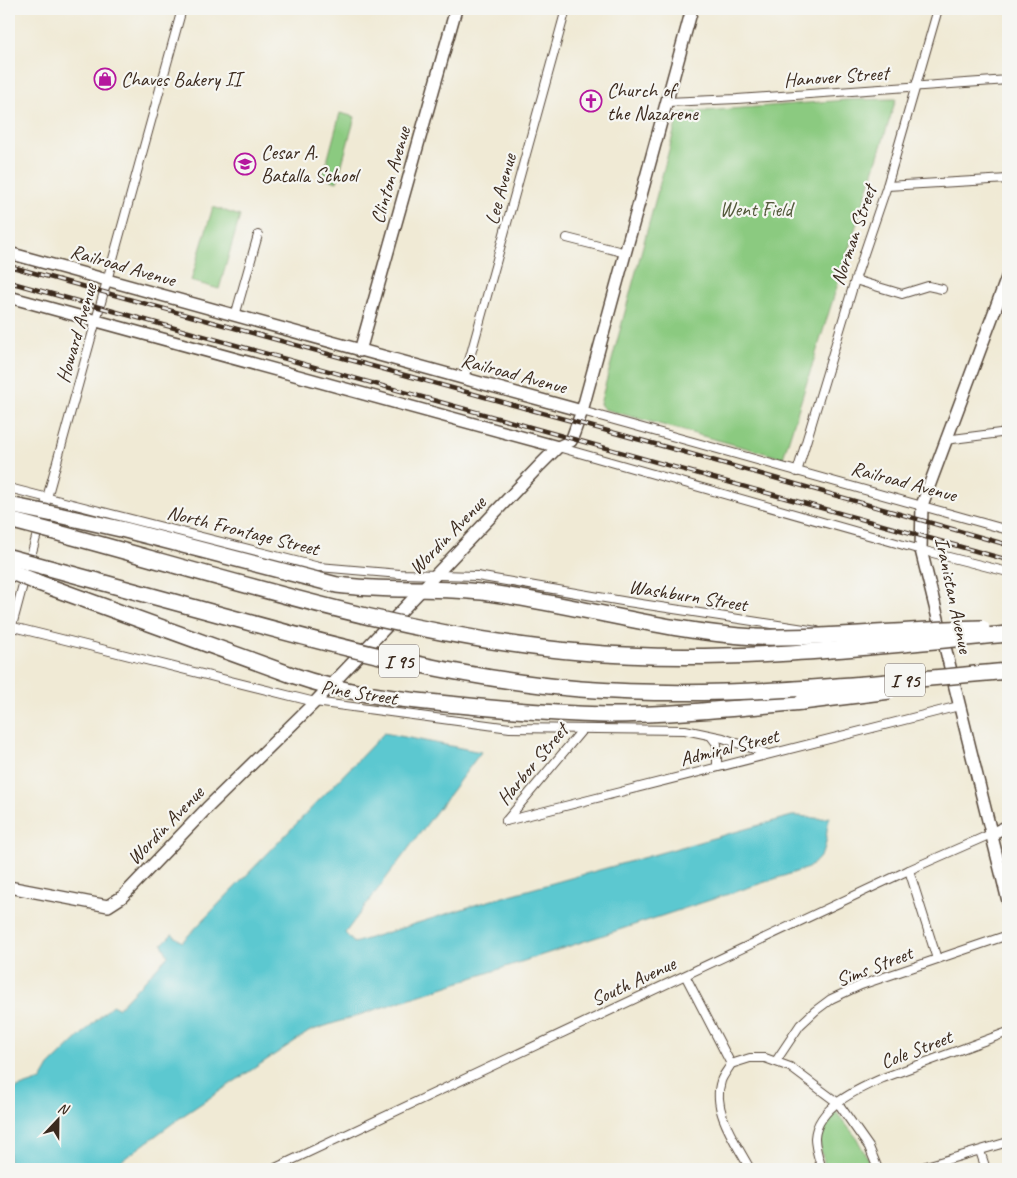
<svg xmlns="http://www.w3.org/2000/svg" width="1017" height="1178" font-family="Caveat,sans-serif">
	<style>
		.green { fill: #8bca80; stroke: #637a4f }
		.water { fill: #5bc8d0; stroke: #4b7977 }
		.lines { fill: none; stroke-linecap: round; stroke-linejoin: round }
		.street-casing { stroke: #564739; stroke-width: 10 }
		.secondary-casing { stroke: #564739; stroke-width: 14 }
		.highway-casing { stroke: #564739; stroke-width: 18 }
		.street { stroke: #fff; stroke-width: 8 }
		.secondary { stroke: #fff; stroke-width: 11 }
		.highway { stroke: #fff; stroke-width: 15 }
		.rail-casing { stroke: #3b2a1e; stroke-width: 4.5 }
		.rail { stroke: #f6f6f2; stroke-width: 2.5; stroke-dasharray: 8; stroke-linecap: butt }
		.highway-bridge-casing { stroke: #564739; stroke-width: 18; stroke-linecap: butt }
		.highway-bridge { stroke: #fff; stroke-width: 15 }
		.labels { text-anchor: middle; stroke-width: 4.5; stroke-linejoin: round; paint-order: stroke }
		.shield { fill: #f6f6f2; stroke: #73675e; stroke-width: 1 }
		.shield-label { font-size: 19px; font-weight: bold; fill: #3b2a1e }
		.street-label { font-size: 20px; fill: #3b2a1e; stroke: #f6f6f2 }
		.poi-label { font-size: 20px; fill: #3b2a1e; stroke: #f6f6f2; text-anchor: start }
		.park-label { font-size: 20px; fill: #535a3b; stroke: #f6f6f2 }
	</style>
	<rect width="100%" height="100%" fill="#f6f6f2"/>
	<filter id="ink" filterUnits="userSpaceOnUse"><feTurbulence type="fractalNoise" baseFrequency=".02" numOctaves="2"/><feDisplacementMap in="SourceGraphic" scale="10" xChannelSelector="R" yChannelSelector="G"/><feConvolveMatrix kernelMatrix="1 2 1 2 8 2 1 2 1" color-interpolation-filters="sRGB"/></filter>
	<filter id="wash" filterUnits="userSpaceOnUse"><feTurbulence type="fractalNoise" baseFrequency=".0096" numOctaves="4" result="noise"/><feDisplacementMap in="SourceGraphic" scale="20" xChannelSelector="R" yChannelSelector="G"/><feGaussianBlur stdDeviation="1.12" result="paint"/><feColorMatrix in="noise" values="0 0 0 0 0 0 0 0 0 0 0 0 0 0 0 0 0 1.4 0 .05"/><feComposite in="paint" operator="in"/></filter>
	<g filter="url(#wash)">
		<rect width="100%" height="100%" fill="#f0ead5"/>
		<g class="green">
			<polygon points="896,99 783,458 604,409 600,404 679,113 846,100"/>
			<polygon points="340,113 355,117 337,182 323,177"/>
			<polygon points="213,207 240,216 219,289 191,281"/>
			<path d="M833,1112H836L856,1137L873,1169H826C820,1148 813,1128 833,1112Z"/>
		</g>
		<path class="water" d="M384,733L481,752L345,933L354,943L478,904L792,816C805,815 817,821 830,817C822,838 834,849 808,868L310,1031L184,1115L110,1169H9V1094L17,1088L41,1080L49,1066L112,1005L118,1008L168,956L162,944L172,934L182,942Z"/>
	</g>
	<g filter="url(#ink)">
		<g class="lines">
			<g class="street-casing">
				<g id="street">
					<polyline points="667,102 737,99 1008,80"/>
					<polyline points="887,186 1008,179"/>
					<polyline points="567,238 626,253"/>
					<polyline points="855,280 902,294 928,286 942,289"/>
					<polyline points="235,316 258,235"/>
					<polyline points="464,379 566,9"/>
					<polyline points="582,411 1008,530"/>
					<polyline points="945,440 1008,432"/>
					<polyline points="558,447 921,550 1008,572"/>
					<polyline points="797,472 855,280 887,186 938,9"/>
					<polyline points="9,488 319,567 400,574 477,576 628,602 817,631"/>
					<polyline points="29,563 182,9"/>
					<polyline points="9,626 315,702 510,728 685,730 723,738 768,754"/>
					<polyline points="9,637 25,577"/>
					<polyline points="711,736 717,744 717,767"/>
					<polyline points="506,821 959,706"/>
					<polyline points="506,821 583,729"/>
					<polyline points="909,870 937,959"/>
					<polyline points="686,977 731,1064"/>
					<polyline points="776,1061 800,1025 815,1011 831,999 861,985 1008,935"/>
					<polyline points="731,1064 750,1058 765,1058 790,1067 838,1103 869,1147 878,1169"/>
					<path d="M731,1064C728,1070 723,1075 721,1081C711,1111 737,1144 750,1169"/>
					<polyline points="980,1151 986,1169"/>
					<polyline points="273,1169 909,870 991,834"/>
					<path d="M822,1169C819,1159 815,1149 815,1138C817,1107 858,1089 883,1078L1008,1032"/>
					<polyline points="916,1169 1008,1142"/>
				</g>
			</g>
			<g class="secondary-casing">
				<g id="secondary">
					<polyline points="9,253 582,411"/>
					<polyline points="1008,275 922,505 921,550 1008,901"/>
					<polyline points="9,297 558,447"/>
					<polyline points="360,351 456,9"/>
					<polyline points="991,834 1008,826"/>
					<polyline points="9,887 108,906 122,897 207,808 315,702 540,465 558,447 571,441 582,411 692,9"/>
				</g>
			</g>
			<g class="highway-casing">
				<g id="highway">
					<path d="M58,515L125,530L337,585C387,592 438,586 489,593C578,605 665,632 755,637"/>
					<path d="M39,583L292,675C346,694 402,700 459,705C508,710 557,714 606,715C672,715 737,708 802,702"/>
				</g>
			</g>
			<use href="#street" class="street"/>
			<use href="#secondary" class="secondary"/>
			<use href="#highway" class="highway"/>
			<g class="rail-casing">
				<g id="rail">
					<polyline points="9,266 684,452 1008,545"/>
					<polyline points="9,282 1008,560"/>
				</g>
			</g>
			<use href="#rail" class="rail"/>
			<g class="highway-bridge-casing">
				<g id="highway-bridge">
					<polyline points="9,505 58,515"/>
					<path d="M9,520C198,568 385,635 580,652C723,665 866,647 1008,634"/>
					<path d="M9,557C86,578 163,599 240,620C353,651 464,679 580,689C724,700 865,684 1008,671"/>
					<polyline points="9,571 39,583"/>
					<path d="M755,637C831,639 906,629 982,628"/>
					<polyline points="802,702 890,691"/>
				</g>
			</g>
			<use href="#highway-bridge" class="highway-bridge"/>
		</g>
	</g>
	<defs>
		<g id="shop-ring" transform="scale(1.125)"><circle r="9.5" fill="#f6f6f2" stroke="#b5179e" stroke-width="1.5"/><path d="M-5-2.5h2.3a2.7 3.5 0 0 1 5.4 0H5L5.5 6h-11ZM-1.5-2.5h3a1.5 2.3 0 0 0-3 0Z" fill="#b5179e"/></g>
		<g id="church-ring" transform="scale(1.125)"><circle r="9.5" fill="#f6f6f2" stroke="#b5179e" stroke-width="1.5"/><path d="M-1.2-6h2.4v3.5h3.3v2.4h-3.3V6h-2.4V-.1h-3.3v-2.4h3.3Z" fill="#b5179e"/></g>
		<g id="school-ring" transform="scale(1.125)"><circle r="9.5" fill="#f6f6f2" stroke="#b5179e" stroke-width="1.5"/><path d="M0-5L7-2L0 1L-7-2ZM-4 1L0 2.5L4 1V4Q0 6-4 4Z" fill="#b5179e"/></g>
	</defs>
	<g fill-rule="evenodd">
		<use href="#shop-ring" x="105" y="79"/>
		<use href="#church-ring" x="591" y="101"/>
		<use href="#school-ring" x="245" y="164"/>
	</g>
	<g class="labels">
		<g class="shield">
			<rect x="379" y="644.5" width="40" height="33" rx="4"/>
			<rect x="885" y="663.5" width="40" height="33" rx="4"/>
		</g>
		<g class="shield-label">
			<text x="399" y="668">I 95</text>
			<text x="905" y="687">I 95</text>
		</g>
		<g class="street-label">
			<text transform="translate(836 76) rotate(-4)" y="7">Hanover Street</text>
			<text transform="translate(390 175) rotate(-74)" y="7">Clinton Avenue</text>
			<text transform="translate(500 189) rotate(-75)" y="7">Lee Avenue</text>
			<text transform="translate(853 235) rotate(-71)" y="7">Norman Street</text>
			<text transform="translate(123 265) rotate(16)" y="7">Railroad Avenue</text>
			<text transform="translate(76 333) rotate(-74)" y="7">Howard Avenue</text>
			<text transform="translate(514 373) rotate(15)" y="7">Railroad Avenue</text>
			<text transform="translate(904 481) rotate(15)" y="7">Railroad Avenue</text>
			<text transform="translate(243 530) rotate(14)" y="7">North Frontage Street</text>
			<text transform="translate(447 535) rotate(-46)" y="7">Wordin Avenue</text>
			<text transform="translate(688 595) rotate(9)" y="7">Washburn Street</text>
			<text transform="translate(954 595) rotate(78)" y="7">Iranistan Avenue</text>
			<text transform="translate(359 692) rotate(9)" y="7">Pine Street</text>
			<text transform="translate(729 747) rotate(-14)" y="7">Admiral Street</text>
			<text transform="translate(532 764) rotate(-50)" y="7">Harbor Street</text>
			<text transform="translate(165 825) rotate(-46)" y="7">Wordin Avenue</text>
			<text transform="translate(874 966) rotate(-21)" y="7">Sims Street</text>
			<text transform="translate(633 981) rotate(-25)" y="7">South Avenue</text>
			<text transform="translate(916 1049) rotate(-21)" y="7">Cole Street</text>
		</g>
		<g class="poi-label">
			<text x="121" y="86">Chaves Bakery II</text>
			<text x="607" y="97">Church of<tspan x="607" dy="23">the Nazarene</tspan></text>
			<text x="261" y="159">Cesar A.<tspan x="261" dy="23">Batalla School</tspan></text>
		</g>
		<g class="park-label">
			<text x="756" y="216">Went Field</text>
		</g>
	</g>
	<rect width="1017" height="1178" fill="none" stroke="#f6f6f2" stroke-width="30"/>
	<g transform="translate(58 1120) rotate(22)" stroke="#f6f6f2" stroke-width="4" paint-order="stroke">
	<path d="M0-4L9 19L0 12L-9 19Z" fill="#3b2a1e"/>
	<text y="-8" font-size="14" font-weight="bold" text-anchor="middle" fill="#3b2a1e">N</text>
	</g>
</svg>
